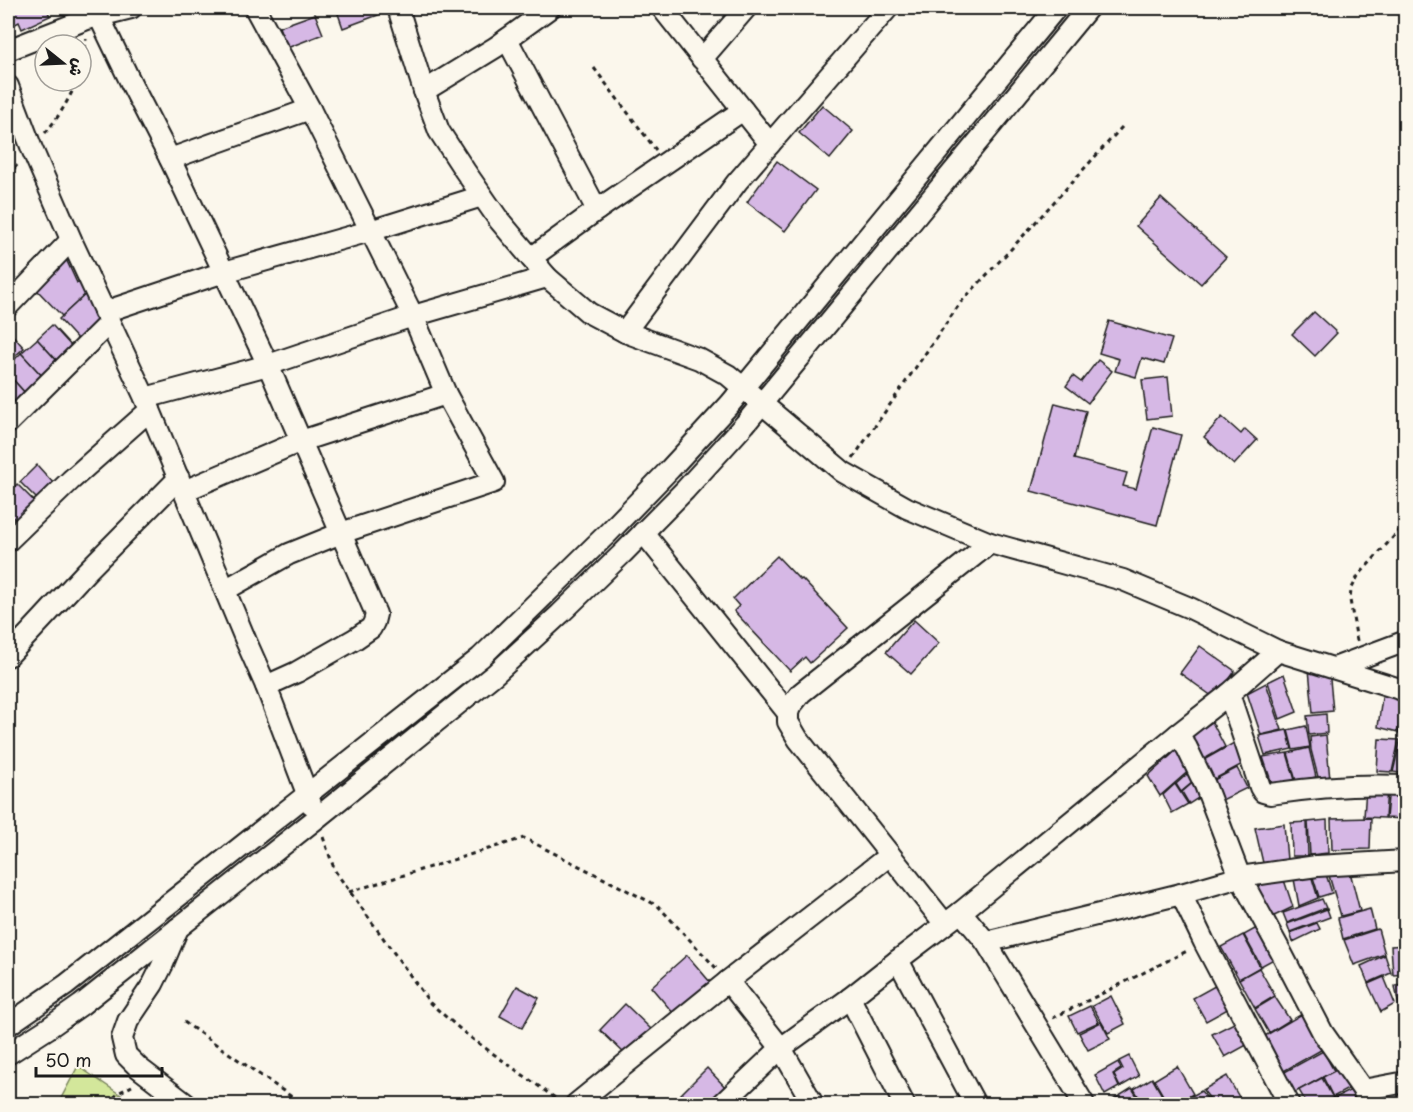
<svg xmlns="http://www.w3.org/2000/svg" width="1413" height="1112" font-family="'Playpen Sans','Playpen Sans Arabic',sans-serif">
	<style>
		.green { fill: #d3e79b; stroke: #78825c; stroke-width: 1.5 }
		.building { fill: #d6b8e5; stroke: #1c1c1c; stroke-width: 1.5 }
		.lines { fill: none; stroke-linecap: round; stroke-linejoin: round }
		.minor-casing { stroke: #1c1c1c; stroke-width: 24 }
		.path { stroke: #1c1c1c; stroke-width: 3; stroke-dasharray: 4.5 4.5; stroke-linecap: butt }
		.minor { stroke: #fbf7ec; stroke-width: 20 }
	</style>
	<rect width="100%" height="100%" fill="#fbf7ec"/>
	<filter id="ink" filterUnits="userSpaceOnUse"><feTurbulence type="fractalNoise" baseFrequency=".0167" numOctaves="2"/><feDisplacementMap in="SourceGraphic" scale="12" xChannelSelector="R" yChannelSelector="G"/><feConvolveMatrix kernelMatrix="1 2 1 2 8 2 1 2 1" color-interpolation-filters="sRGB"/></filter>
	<g filter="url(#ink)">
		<polygon class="green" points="78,1066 134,1104 58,1104"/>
		<g class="building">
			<polygon points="8,8 46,8 50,16 22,29 19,22 8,28"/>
			<polygon points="336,8 375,8 378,15 343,28"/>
			<polygon points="315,14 323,34 287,48 279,27"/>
			<polygon points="822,105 853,131 830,159 799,133"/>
			<polygon points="777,161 816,190 785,231 747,202"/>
			<polygon points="1161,198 1226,257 1201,284 1136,226"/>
			<polygon points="65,257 77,283 80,281 86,294 62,316 36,289"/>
			<polygon points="88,292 102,324 82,344 59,319"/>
			<polygon points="1314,312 1337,333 1315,356 1292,334"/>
			<polygon points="1109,321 1172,339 1164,364 1142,358 1136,377 1115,371 1119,359 1099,353"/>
			<polygon points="52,325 74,349 59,363 37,339"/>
			<polygon points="8,330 24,348 8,362"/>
			<polygon points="37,339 59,363 43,377 21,353"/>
			<polygon points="21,353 43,377 26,394 8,374 8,366"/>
			<polygon points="1098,360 1112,371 1088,403 1066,386 1073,376 1081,382"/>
			<polygon points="8,374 26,394 10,409 8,406"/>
			<polygon points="1168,377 1172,416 1147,419 1142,380"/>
			<polygon points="1055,403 1086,411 1074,459 1127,473 1123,486 1136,489 1153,427 1181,435 1157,525 1031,491"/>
			<polygon points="1222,417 1241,434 1245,429 1257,440 1234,465 1204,437"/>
			<polygon points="37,465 55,485 39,501 20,482"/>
			<polygon points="17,484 36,503 17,522 8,512 8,493"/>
			<polygon points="777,556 800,580 802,579 848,628 810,663 805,657 790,671 734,611 739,606 733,599"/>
			<polygon points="914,620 939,643 911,674 886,652"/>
			<polygon points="1200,646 1235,671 1216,699 1180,673"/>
			<polygon points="1309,669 1329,669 1333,711 1313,713"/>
			<polygon points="1284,674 1297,712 1280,719 1268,682"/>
			<polygon points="1266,683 1282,730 1261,735 1247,693"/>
			<polygon points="1383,690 1403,698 1398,732 1378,727"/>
			<polygon points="1406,696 1406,734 1399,733"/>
			<polygon points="1326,714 1327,733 1309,735 1307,716"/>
			<polygon points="1212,722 1225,747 1201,761 1189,736"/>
			<polygon points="1306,726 1310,747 1293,750 1288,730"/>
			<polygon points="1287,730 1292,749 1265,755 1259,736"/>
			<polygon points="1326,735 1330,780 1318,777 1311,750 1310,737"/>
			<polygon points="1241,739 1250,760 1209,782 1200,762"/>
			<polygon points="1379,739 1399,740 1392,772 1377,771"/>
			<polygon points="1401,739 1406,740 1406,774 1393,772"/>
			<polygon points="1180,747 1192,768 1160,796 1148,776"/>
			<polygon points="1309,748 1316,777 1296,781 1288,753"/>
			<polygon points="1287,753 1295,780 1272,784 1263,757"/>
			<polygon points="1195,767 1199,777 1181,792 1176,784"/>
			<polygon points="1237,768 1247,788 1218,802 1208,783"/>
			<polygon points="1196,780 1203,795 1189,804 1182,792"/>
			<polygon points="1175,784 1188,804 1172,813 1163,795"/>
			<polygon points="1389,787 1406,788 1406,819 1386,818"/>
			<polygon points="1366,788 1387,788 1385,818 1364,817"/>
			<polygon points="1371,818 1370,849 1332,850 1331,819"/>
			<polygon points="1327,820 1328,853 1310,855 1308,822"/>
			<polygon points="1307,822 1308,856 1292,856 1291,823"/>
			<polygon points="1284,824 1287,860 1263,863 1255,828"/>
			<polygon points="1349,868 1360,911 1341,916 1328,872"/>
			<polygon points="1325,871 1332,893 1319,897 1312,874"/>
			<polygon points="1311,875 1318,898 1299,906 1294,879"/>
			<polygon points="1283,877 1293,907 1270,918 1249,882"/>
			<polygon points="1322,899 1326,908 1287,923 1283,913"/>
			<polygon points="1327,909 1330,917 1290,932 1287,924"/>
			<polygon points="1370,909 1375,929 1343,939 1338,918"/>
			<polygon points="1317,923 1320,929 1293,942 1290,933"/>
			<polygon points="1264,924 1281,955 1261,966 1244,935"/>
			<polygon points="1378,929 1385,954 1354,965 1344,940"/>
			<polygon points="1243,935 1260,967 1239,979 1221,947"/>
			<polygon points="1406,945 1406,974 1393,975 1391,946"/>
			<polygon points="687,955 710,982 674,1014 651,987"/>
			<polygon points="1385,955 1391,973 1368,983 1361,966"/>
			<polygon points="1259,968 1275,996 1255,1008 1239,979"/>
			<polygon points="1384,977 1395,1004 1381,1012 1368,984"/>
			<polygon points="1222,982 1235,1005 1206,1021 1193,998"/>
			<polygon points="1406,984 1406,1021 1402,1022 1395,986"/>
			<polygon points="517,986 539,998 522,1028 500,1016"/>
			<polygon points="1111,996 1125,1024 1108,1033 1092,1006"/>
			<polygon points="1275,997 1290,1020 1269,1033 1255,1009"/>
			<polygon points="625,1004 651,1029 626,1055 600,1030"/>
			<polygon points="1090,1006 1099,1022 1077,1032 1069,1016"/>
			<polygon points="1302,1014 1321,1050 1282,1072 1263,1037"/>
			<polygon points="1242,1019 1254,1041 1225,1057 1212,1034"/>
			<polygon points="1101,1022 1110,1039 1088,1050 1079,1033"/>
			<polygon points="1323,1051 1334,1071 1292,1094 1281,1074"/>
			<polygon points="1129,1056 1139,1076 1120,1087 1114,1075 1123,1069 1119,1061"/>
			<polygon points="1118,1062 1121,1069 1113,1074 1119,1087 1105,1095 1095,1075"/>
			<polygon points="1177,1066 1193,1094 1175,1104 1168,1104 1154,1080"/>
			<polygon points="1344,1066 1352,1087 1333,1097 1323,1077"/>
			<polygon points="707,1068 731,1093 719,1104 671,1104"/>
			<polygon points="1227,1076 1243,1104 1214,1104 1203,1090"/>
			<polygon points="1152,1078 1167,1104 1143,1104 1134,1089"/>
			<polygon points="1322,1078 1333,1098 1320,1104 1307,1104 1299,1090"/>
			<polygon points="1132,1088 1142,1104 1109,1104 1108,1103"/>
			<polygon points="1353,1089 1362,1104 1336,1104 1333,1099"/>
			<polygon points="1201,1091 1212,1104 1183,1104 1181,1102"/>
		</g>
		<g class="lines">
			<g class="minor-casing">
				<g id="minor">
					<polyline points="95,8 132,85 170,159 268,365 376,614 374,622 371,628 355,639 297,672 266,686"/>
					<polyline points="398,8 424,91 439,131 465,171 499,220 547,277 589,313 625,332 699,359 728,375 843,472 907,508 990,543 1123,580 1190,608 1278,651"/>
					<polyline points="662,8 770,144"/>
					<polyline points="507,39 597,210 531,258"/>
					<polyline points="8,50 87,19 131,8"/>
					<polyline points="702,59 746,8"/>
					<polyline points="8,86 32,149 73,244 145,398 246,641 266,686 311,804"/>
					<polyline points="424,91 496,47 550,8"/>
					<polyline points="170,159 310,109"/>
					<polyline points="597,210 743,110"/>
					<polyline points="8,306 71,240"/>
					<polyline points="104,312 224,272 370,231 482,196"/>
					<polyline points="625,332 737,182 888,8"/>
					<polyline points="145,398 268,365 413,316 547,277"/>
					<polyline points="8,423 109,323"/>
					<polyline points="184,491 301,441 446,394"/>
					<polyline points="643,532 788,713 788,722 798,739 945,924"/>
					<polyline points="8,541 71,480 150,410"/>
					<polyline points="225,590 289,554 341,533 494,482 446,394 413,316 310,109 255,8"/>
					<polyline points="8,656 86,572 179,478"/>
					<polyline points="1334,668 1406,641"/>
					<path d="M1229,694L1260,787L1263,792L1270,794C1315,787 1360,784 1406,786"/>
					<polyline points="788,713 790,707 801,693 990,543"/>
					<polyline points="1178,734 1187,748 1205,785 1240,877 1282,954 1323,1033 1363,1090 1369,1104"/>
					<polyline points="1181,894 1204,942 1289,1104"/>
					<polyline points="961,912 986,942 1084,1104"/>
					<polyline points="178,928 162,966 153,984 128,1021 122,1038 126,1055 139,1068 186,1104"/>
					<polyline points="986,942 1181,894 1240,877 1317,866 1406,861"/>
					<polyline points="898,960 975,1104"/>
					<polyline points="728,981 890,855"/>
					<polyline points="850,998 904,1104"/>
					<polyline points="8,1025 66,985 480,658 608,533 670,469 730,404 1056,8"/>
					<polyline points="8,1054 47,1029 81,1005 317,818 495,674 560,614 623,553 685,490 745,424 1088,8"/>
					<polyline points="1363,1090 1406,1082"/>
					<polyline points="576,1104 728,981 781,1048 813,1104"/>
					<polyline points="722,1104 781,1048 850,998 898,960 961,912 1178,734 1229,694 1278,651 1406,691"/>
				</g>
			</g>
			<g class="path">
				<polyline points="81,67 85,53 86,39"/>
				<polyline points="594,68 656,150"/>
				<path d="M45,133C59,117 68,101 77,81"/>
				<polyline points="8,175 19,163"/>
				<polyline points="853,458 961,302 1013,247 1122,127"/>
				<polyline points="1357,641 1350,600 1351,590 1358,576 1406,523"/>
				<polyline points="323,837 335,871 430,1003 467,1035 558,1100"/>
				<polyline points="349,892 524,838 658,906 716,968"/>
				<polyline points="1053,1018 1189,950"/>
				<polyline points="184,1022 302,1104"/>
				<polyline points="107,1104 120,1092 132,1086"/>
			</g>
			<use href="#minor" class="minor"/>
		</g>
	</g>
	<rect width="1413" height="1112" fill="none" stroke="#fbf7ec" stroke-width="30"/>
	<rect x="15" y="15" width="1383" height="1082" fill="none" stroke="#1c1c1c" stroke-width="2" filter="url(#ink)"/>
	<g transform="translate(63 63) rotate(108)"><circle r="28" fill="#fbf7ec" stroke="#a29f99" stroke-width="1.5"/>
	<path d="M0-4.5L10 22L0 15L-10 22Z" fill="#1c1c1c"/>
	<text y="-9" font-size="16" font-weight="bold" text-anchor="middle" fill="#1c1c1c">ش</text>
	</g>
	<path d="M36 1067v9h126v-9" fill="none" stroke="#1c1c1c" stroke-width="3"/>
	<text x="45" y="1067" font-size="18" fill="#1c1c1c" stroke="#fbf7ec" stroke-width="4.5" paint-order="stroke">50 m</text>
</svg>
